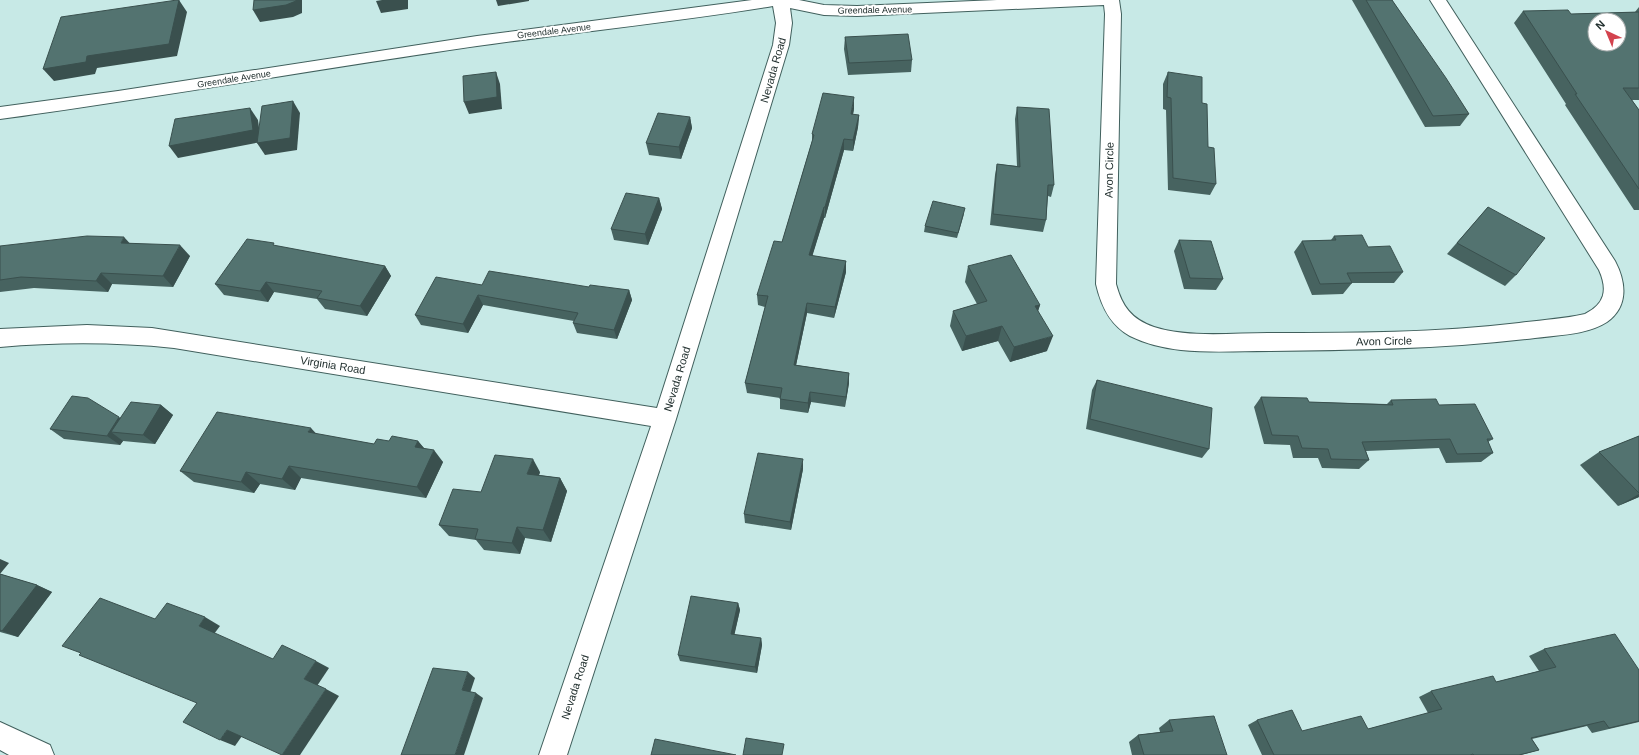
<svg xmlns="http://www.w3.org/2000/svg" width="1639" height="755" font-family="Helvetica,sans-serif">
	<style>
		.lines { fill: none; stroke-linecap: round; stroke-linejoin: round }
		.minor-casing { stroke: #41605d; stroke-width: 2 }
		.minor { fill: #fff; fill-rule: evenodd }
		.wall { fill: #476360 }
		.shaded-wall { fill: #3a504e }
		.building { fill: #537370; stroke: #3a504e; fill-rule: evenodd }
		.labels { text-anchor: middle; stroke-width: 4; stroke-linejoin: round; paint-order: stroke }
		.far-street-label { font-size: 9px; fill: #22302f; stroke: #fff }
		.street-label { font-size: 11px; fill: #22302f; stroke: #fff }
	</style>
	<rect width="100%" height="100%" fill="#c7e9e6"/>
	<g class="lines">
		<g class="minor-casing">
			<g id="minor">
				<path d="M752,0H799L824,5L857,6L997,0H1119L1121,14L1116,284C1122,306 1131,319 1154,327C1188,338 1232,333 1268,333C1352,333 1436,333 1519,323C1541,320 1563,319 1585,314C1605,304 1608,290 1599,270L1430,0H1446L1615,261C1626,282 1629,306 1607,322C1587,335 1558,335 1535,338C1447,349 1359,350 1270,351C1241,351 1210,353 1181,350C1164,348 1146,344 1130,336C1110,325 1101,306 1096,284L1105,14L1104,5L857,16L824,15L790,8L792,23L789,45L676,419L567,755H539L651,426L174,348C116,342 58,342 0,347V329L87,325L152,328L657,408L773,45L776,23L773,6C675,22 576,32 477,46C318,69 160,97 0,119V107L118,91L477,36Z"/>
				<polygon points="0,722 50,745 54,755 9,755 0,750"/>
			</g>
		</g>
		<use href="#minor" class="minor"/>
	</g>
	<g class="wall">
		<polygon points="1352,0 1392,0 1469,114 1460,126 1425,127"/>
		<polygon points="1639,7 1639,100 1632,100 1639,110 1639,210 1634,210 1565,105 1566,104 1514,23 1523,11 1571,14 1635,12"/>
		<polygon points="845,37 912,60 911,72 848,75 844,49"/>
		<polygon points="1168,72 1202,103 1208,147 1216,184 1210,195 1168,190 1166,110 1163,109 1163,84"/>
		<polygon points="1017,107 1054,185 1051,197 1048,196 1046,220 1043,232 990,225 995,175 997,164 1017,166 1015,119"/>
		<polygon points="854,109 853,115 859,115 858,127 853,151 844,150 825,218 824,218 812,256 846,261 846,272 834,318 807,313 796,365 849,373 849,383 845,407 811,402 808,413 780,409 780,398 747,393 745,383 765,307 758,305 757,295 782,242 812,141 812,134"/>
		<polygon points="690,117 692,128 681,159 649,155 646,143"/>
		<polygon points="659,198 662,209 648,245 614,240 611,229"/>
		<polygon points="1488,207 1516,275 1505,286 1447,254"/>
		<polygon points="964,214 957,238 924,232 925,226"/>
		<polygon points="1334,236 1368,247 1403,272 1394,283 1352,283 1343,294 1312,295 1294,252 1302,241 1331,240"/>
		<polygon points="1179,240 1223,279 1216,290 1184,289 1174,251"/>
		<polygon points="130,243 190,256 173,287 112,284 108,292 34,288 0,292 0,246"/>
		<polygon points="277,246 385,266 391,276 367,316 325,309 317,299 274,292 268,302 224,295 215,284"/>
		<polygon points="968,266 1040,305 1038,311 1047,351 1010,362 998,341 962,351 950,326 953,311 977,304 965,282"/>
		<polygon points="482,285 589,287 629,290 632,300 617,339 577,333 573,323 574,321 483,305 468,333 421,325 415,315"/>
		<polygon points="1097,380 1209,449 1202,458 1086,429 1092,390"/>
		<polygon points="1261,397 1309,402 1387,404 1391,400 1439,405 1493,439 1488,442 1493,453 1481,462 1446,463 1439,448 1366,451 1369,460 1359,469 1322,468 1318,458 1293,458 1290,445 1264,444 1254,407"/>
		<polygon points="161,405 173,415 155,444 123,441 120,445 64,439 50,429 120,418"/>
		<polygon points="316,434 374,444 389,441 418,441 424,448 443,462 426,498 301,478 295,490 260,484 254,493 194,482 180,471"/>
		<polygon points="1639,436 1639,497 1618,506 1580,465 1599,452"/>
		<polygon points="803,469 791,530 745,523 744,514"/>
		<polygon points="540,472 539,475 560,478 567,491 551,542 525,538 520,554 484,550 476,540 449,536 439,525 481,492"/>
		<polygon points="0,574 37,585 52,592 18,637 0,632"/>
		<polygon points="738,603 740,610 734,635 761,638 762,645 757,673 680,661 678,655"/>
		<polygon points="1544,649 1639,670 1639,722 1592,733 1587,726 1532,739 1539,750 1521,755 1262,755 1248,725 1257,720 1302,731 1368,729 1428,713 1419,697 1431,691 1496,682 1539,671 1529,656"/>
		<polygon points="1169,720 1227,755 1132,755 1129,742 1138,735 1160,732 1159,728"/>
	</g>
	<g class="shaded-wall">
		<polygon points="179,0 187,12 177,56 97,68 95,74 54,81 43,69 87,56"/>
		<polygon points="296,0 302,0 302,13 293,17 260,22 253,10"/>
		<polygon points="382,0 408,0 408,9 381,13 376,1"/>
		<polygon points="496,0 529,0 529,1 498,6"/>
		<polygon points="496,72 500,84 502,109 469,114 464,102"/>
		<polygon points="854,97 854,109 850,126 851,114"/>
		<polygon points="293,101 300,113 297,150 265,155 257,143"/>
		<polygon points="250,108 258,120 261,142 178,158 169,146"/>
		<polygon points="859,115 858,127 853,151 853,140"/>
		<polygon points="690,117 692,128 681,159 679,147"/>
		<polygon points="844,139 844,150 825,218 825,207"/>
		<polygon points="659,198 662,209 648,245 645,234"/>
		<polygon points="824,207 824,218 809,267 809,255"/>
		<polygon points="124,237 135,249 121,243"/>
		<polygon points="180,245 190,256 173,287 163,276"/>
		<polygon points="846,261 846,272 834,318 835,307"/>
		<polygon points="385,266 391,276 367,316 360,306"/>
		<polygon points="101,273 112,284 108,292 96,281"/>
		<polygon points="266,282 274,292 268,302 260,291"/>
		<polygon points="629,290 632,300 617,339 614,330"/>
		<polygon points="478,295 483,305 468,333 463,324"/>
		<polygon points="807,303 807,313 794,375 794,365"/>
		<polygon points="1040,305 1035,320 1035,306"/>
		<polygon points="1002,326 998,341 962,351 966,336"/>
		<polygon points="1053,336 1047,351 1010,362 1014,347"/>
		<polygon points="849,373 849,383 845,407 846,397"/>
		<polygon points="810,392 811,402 808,413 808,403"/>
		<polygon points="161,405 173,415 155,444 143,435"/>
		<polygon points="119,417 131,427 111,432 123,441 120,445 107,436"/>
		<polygon points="311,428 322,440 308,432"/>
		<polygon points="418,441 427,452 415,447"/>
		<polygon points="434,450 443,462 426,498 417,487"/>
		<polygon points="533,459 540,472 535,487 527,474"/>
		<polygon points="803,459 803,469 791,530 790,522"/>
		<polygon points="289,466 301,478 295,490 282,479"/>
		<polygon points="246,472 260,484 254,493 241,482"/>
		<polygon points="560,478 567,491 551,542 543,530"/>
		<polygon points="1639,494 1639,497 1618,506"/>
		<polygon points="517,527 525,538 520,554 512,543"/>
		<polygon points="0,559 9,563 0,574"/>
		<polygon points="37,585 52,592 18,637 2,631"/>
		<polygon points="738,603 740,610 733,641 731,634"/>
		<polygon points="205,617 220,626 214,634 199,626"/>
		<polygon points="761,638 762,645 757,673 755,667"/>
		<polygon points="316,661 329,668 317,686 304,679"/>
		<polygon points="468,672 475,678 469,696 462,690"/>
		<polygon points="326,689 339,696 300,755 282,755"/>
		<polygon points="476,693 483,698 464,755 455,755"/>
		<polygon points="227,730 242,736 235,746 220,740"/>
	</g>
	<g class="building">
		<polygon points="177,0 179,0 169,44 87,56 86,62 43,69 61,17"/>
		<polygon points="254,0 296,0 296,1 286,5 253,10"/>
		<polygon points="1366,0 1392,0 1446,78 1469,114 1433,116"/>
		<path d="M1568,10L1571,14L1639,12V88H1623L1639,110V189L1575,94H1577L1523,11ZM1595,20H1619V44H1595Z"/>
		<polygon points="908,34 912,60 849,63 845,37"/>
		<polygon points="496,72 497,97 464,102 463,76"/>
		<polygon points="1168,72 1202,77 1202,103 1207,104 1208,147 1214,148 1216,184 1173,178 1171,98 1167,97"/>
		<polygon points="823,93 854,97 851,114 859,115 853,140 844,139 825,207 824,207 809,255 846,261 835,307 807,303 794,365 849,373 846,397 810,392 808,403 780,399 782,388 745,383 768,296 757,295 774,241 782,242 814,135 812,134"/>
		<polygon points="293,101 290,138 257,143 262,106"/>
		<polygon points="1017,107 1049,109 1054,185 1048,185 1046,220 993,214 997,164 1020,167"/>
		<polygon points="250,108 253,130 169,146 175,119"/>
		<polygon points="658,113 690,117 679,147 646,143"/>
		<polygon points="626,193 659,198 645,234 611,229"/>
		<polygon points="933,201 965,208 958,233 925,226"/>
		<polygon points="1488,207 1545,238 1516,275 1457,243"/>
		<polygon points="1362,235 1368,247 1390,246 1403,272 1347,273 1352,283 1320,284 1302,241 1336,240 1334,236"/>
		<polygon points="87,236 124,237 121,243 180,245 163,276 101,273 96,281 21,277 0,280 0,246"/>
		<polygon points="247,239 274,243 273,245 385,266 360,306 317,298 322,291 266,282 260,291 215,284"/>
		<polygon points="1179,240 1211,241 1223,279 1190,278"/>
		<polygon points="1011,255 1040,305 1035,306 1053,336 1014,347 1002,326 966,336 953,311 987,301 968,266"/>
		<polygon points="489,271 589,287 590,285 629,290 614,330 573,323 578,313 478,295 463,324 415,315 436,277 482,285"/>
		<polygon points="1097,380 1212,408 1209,449 1090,419"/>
		<polygon points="72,396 88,398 119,417 107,436 50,429"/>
		<polygon points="1261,397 1307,398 1309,402 1393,405 1391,400 1436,399 1439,405 1475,404 1493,439 1487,439 1493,453 1457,454 1450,439 1362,442 1369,460 1331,459 1328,449 1302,448 1298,436 1272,435"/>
		<polygon points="131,402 161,405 143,435 111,432"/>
		<polygon points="217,412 311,428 308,432 374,444 377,439 389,441 392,436 418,441 415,447 434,450 417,487 289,466 282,479 246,472 241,482 180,471"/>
		<polygon points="1639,436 1639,493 1599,452"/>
		<polygon points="758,453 803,459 790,522 744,514"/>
		<polygon points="495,455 533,459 527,474 560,478 543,530 517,527 512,543 475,539 478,529 439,525 453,489 481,492"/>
		<polygon points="0,574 37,585 2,631 0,630"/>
		<polygon points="691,596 738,603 731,634 761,638 755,667 678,655"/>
		<polygon points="100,598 155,619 167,603 205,617 199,626 273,659 282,645 316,661 304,679 326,689 282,755 227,730 220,740 183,722 197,703 79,655 81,653 62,646"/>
		<polygon points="1615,634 1639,670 1639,721 1609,728 1604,721 1531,738 1539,750 1519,755 1474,755 1473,754 1470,755 1274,755 1257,720 1292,710 1302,731 1361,716 1368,729 1442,709 1431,691 1493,676 1496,682 1556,667 1544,649"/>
		<polygon points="433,668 468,672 462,690 476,693 455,755 401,755"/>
		<polygon points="1214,716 1227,755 1144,755 1138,735 1173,731 1169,720"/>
		<polygon points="746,738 784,744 782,755 743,755"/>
		<polygon points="655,739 736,755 651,755"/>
	</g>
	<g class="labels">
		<g class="far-street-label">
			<text transform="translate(875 10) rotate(-1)" y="3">Greendale Avenue</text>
			<text transform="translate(554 31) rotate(-7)" y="3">Greendale Avenue</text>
			<text transform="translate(234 79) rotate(-9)" y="3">Greendale Avenue</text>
		</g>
		<g class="street-label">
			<text transform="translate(773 70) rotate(-74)" y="4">Nevada Road</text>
			<text transform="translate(1109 170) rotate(-89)" y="4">Avon Circle</text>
			<text transform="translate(1384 341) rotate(-1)" y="4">Avon Circle</text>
			<text transform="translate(333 365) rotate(9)" y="4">Virginia Road</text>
			<text transform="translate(677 379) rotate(-73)" y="4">Nevada Road</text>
			<text transform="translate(575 687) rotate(-72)" y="4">Nevada Road</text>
		</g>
	</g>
	<g transform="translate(1607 32) rotate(316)"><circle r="19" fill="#ffffff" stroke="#a7acac"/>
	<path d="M0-3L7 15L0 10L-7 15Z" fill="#d3434e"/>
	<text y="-6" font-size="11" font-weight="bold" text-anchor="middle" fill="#22302f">N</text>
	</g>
</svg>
